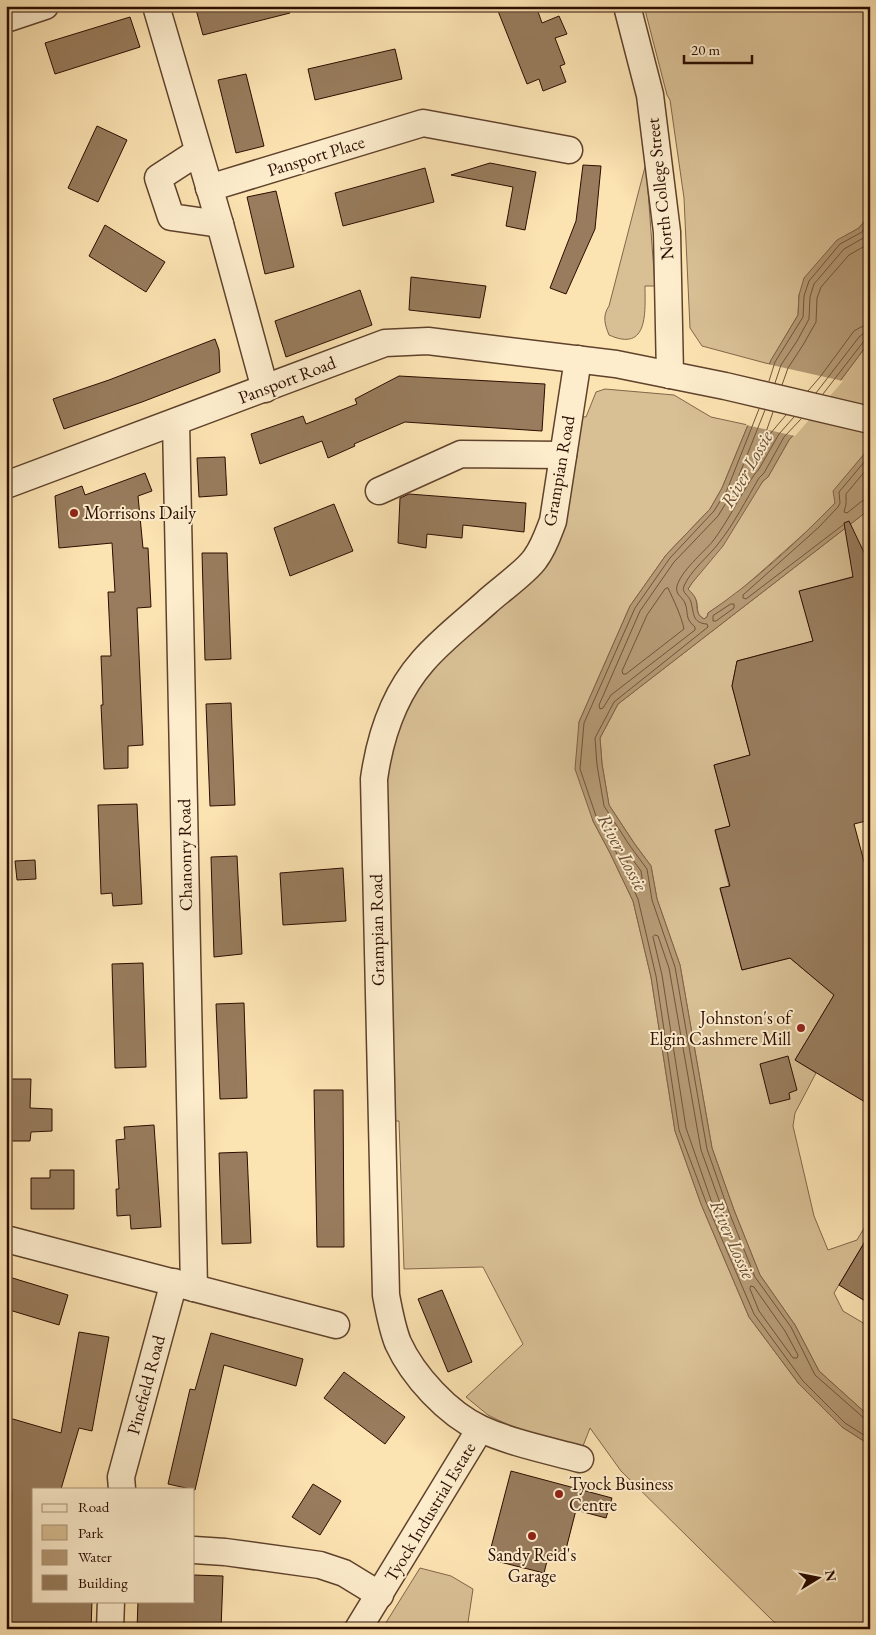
<svg xmlns="http://www.w3.org/2000/svg" width="876" height="1635" font-family="'EB Garamond',serif">
	<style>
		.green { fill: #d8bf94; stroke: #82664a }
		.water { fill: #b59a75; stroke: #7e6246 }
		.pier { fill: #fce3b2 }
		.lines { fill: none; stroke-linecap: round; stroke-linejoin: round }
		.shore { stroke: #70543a; stroke-width: 1 }
		.building { fill: #987c5d; stroke: #2b0d00 }
		.minor-casing { stroke: #5f422c; stroke-width: 29 }
		.minor { stroke: #fdedcd; stroke-width: 26 }
		.poi-dot { fill: #8f2418; stroke: #fdedcd; stroke-width: 2 }
		.labels { text-anchor: middle; stroke-width: 4; stroke-linejoin: round; paint-order: stroke }
		.street-label { font-size: 18px; fill: #2b0d00; stroke: #fdedcd }
		.poi-label { font-size: 18px; fill: #2b0d00; stroke: #fdedcd; text-anchor: start }
		.water-label { font-size: 19px; font-style: italic; fill: #694c35; stroke: #fdedcd }
	</style>
	<rect width="100%" height="100%" fill="#fce3b2"/>
	<filter id="stains"><feTurbulence type="fractalNoise" baseFrequency=".004" numOctaves="4"/><feColorMatrix values="0 0 0 0 .2 0 0 0 0 .09 0 0 0 0 .02 0 0 0 .5 -.17"/></filter>
	<radialGradient id="worn" r=".72"><stop offset=".6" stop-color="#630" stop-opacity="0"/><stop offset="1" stop-color="#630" stop-opacity=".3"/></radialGradient>
	<g class="green">
		<polygon points="644,6 870,6 870,214 859,228 837,241 799,295 798,315 769,364 702,346 690,328 684,198 670,100 667,95"/>
		<path d="M646,163L655,286H645C645,311 649,353 609,335C605,325 602,316 609,306Z"/>
		<path d="M870,341V447L835,503L815,524L735,595L708,613L707,617L704,619C695,614 699,608 696,600C695,597 690,592 688,589L692,583L763,481L768,477L789,440L834,389Z"/>
		<polygon points="605,389 674,395 711,417 748,425 722,488 710,509 666,555 630,606 579,722 593,821 610,853 633,901 651,977 675,1131 701,1204 749,1317 799,1384 842,1427 870,1445 870,1629 788,1629 774,1622 621,1471 590,1428 583,1446 521,1430 500,1421 488,1415 466,1397 523,1344 483,1267 404,1269 399,1121 393,1121 386,779 399,722 411,698 432,668 539,569 578,416 586,417 596,392"/>
		<polygon points="870,509 870,572 800,591 813,641 737,661 732,686 750,755 714,765 730,826 715,830 729,886 720,889 742,970 790,958 834,995 795,1060 816,1073 795,1113 793,1126 814,1216 828,1250 857,1240 870,1218 870,1233 834,1293 843,1311 870,1327 870,1417 819,1371 795,1325 760,1275 734,1210 712,1148 680,965 657,899 651,866 634,843 609,805 602,764 600,738 618,704"/>
		<polygon points="420,1568 451,1576 473,1589 467,1629 382,1629"/>
	</g>
	<path class="water" d="M870,214V341L834,389L789,440L768,477L763,481L723,546L692,583L688,589C691,592 695,596 696,600C698,608 695,614 704,619L707,617L708,613C754,582 796,543 835,503L833,491L870,447V509L618,704L600,738L602,764L609,805L634,843L651,866L657,899L680,965L712,1148L734,1210L760,1275L795,1325L819,1371L870,1417V1445L842,1427L799,1384L749,1317L701,1204L675,1131L651,977L633,901L610,853L593,821L575,769L579,722L630,606L666,555L710,509L722,488L748,425L771,360L798,315L799,295L804,278L837,240L859,228Z"/>
	<polygon class="pier" points="767,364 843,381 795,436 746,425"/>
	<g class="lines">
		<g class="shore">
			<polyline points="769,381 775,362 803,317 804,296 809,281 840,244 862,232 870,222"/>
			<polyline points="775,383 781,365 797,341 809,319 810,297 814,284 844,249 865,237 870,232"/>
			<polyline points="782,385 788,368 803,345 816,322 817,298 821,287 849,255 870,243"/>
			<polyline points="808,391 820,377 854,331 861,327 870,325"/>
			<polyline points="816,393 859,337 864,333 870,333"/>
			<polyline points="823,394 864,341 870,339"/>
			<polyline points="759,409 727,490 714,511 670,558 635,608 584,723 580,769 597,819 615,850 638,899 656,976 679,1130 706,1202 754,1314 803,1381 845,1423 870,1439"/>
			<path d="M765,410L732,493L718,516L674,562L640,611L599,705L600,709L603,708L611,695L695,630V627C684,618 689,613 685,603C682,596 675,595 677,586C681,571 703,553 713,541C728,521 740,496 754,475L759,469L779,434L794,417"/>
			<polyline points="773,412 766,432 768,435 770,434 786,415"/>
			<path d="M801,419L784,437L764,473L759,478C746,500 734,524 718,544C708,557 691,570 684,586C681,593 689,595 691,602C694,613 692,623 707,624L708,627L614,702L595,738L597,765L604,806L630,846L647,869L652,900L675,967L707,1149L729,1212L755,1277L791,1327L815,1375L865,1419L870,1420"/>
			<polyline points="870,465 846,494 846,504 844,512 847,513 862,501 870,500"/>
			<polyline points="843,525 746,599 743,598 743,595 818,528 838,507 840,503 839,492 870,455"/>
			<path d="M668,588C674,601 681,615 684,629L626,674H623L622,671L647,615L665,589Z"/>
			<polygon points="731,604 734,604 734,608 716,621 713,621 713,616"/>
			<polygon points="627,856 630,856 641,871 643,884 642,887 638,885 626,859"/>
			<polygon points="655,935 658,936 669,968 701,1150 729,1228 727,1231 724,1230 711,1200 686,1128 662,975 653,937"/>
			<polygon points="751,1286 754,1287 785,1331 798,1355 797,1358 793,1358 759,1311 750,1289"/>
		</g>
	</g>
	<g class="building">
		<polygon points="195,6 289,6 290,13 203,35"/>
		<polygon points="496,6 536,6 542,23 559,16 567,34 555,38 565,64 560,66 566,82 543,91 539,79 527,84"/>
		<polygon points="130,17 140,47 55,74 45,43"/>
		<polygon points="395,49 402,79 315,100 308,69"/>
		<polygon points="246,74 264,146 236,153 218,80"/>
		<polygon points="97,126 127,140 98,202 68,188"/>
		<polygon points="490,163 536,172 525,230 506,226 513,187 451,175"/>
		<polygon points="583,165 601,166 595,229 566,294 550,288 576,221"/>
		<polygon points="425,168 434,202 343,226 335,193"/>
		<polygon points="276,191 294,267 265,274 247,197"/>
		<polygon points="105,225 165,262 146,292 89,256"/>
		<polygon points="411,277 486,286 480,318 409,310"/>
		<polygon points="360,290 372,325 286,357 275,321"/>
		<polygon points="215,339 219,350 220,372 142,402 64,429 53,399 109,380"/>
		<polygon points="399,376 545,384 542,431 405,422 354,444 355,446 328,458 322,441 260,464 251,434 303,416 306,424 357,404 355,399"/>
		<polygon points="225,457 227,495 199,497 197,458"/>
		<polygon points="145,473 152,491 138,496 143,548 148,548 151,607 137,608 143,745 128,746 128,768 104,769 101,705 103,705 101,656 111,656 108,592 115,592 112,543 59,548 55,496 82,486 85,495"/>
		<polygon points="409,494 526,503 524,532 463,525 462,538 427,534 426,548 398,543 400,498"/>
		<polygon points="334,504 353,551 290,576 274,528"/>
		<polygon points="849,521 870,565 870,820 854,824 870,884 870,1105 795,1060 834,995 790,958 742,970 720,888 730,886 715,830 730,826 714,765 750,755 732,686 737,661 813,641 799,591 853,577 844,523"/>
		<polygon points="202,553 227,553 231,659 205,660"/>
		<polygon points="231,703 235,805 210,806 206,704"/>
		<polygon points="137,804 142,904 113,906 112,893 101,894 98,805"/>
		<polygon points="237,856 242,954 214,957 211,857"/>
		<polygon points="35,860 36,879 17,880 15,861"/>
		<polygon points="343,868 346,921 283,925 280,873"/>
		<polygon points="143,963 146,1067 115,1068 112,964"/>
		<polygon points="244,1003 247,1098 220,1099 216,1004"/>
		<polygon points="788,1056 797,1090 789,1093 790,1099 770,1104 760,1064"/>
		<polygon points="6,1079 31,1079 30,1108 52,1109 52,1131 31,1132 30,1141 6,1141"/>
		<polygon points="314,1090 343,1090 344,1247 317,1247"/>
		<polygon points="154,1125 161,1227 131,1229 130,1215 117,1216 116,1189 119,1189 116,1140 125,1139 124,1127"/>
		<polygon points="247,1152 251,1243 222,1244 219,1153"/>
		<polygon points="50,1170 74,1170 74,1209 31,1209 31,1178 50,1178"/>
		<polygon points="870,1233 870,1304 839,1285"/>
		<polygon points="6,1276 68,1295 59,1325 6,1309"/>
		<polygon points="442,1290 472,1362 448,1372 418,1299"/>
		<polygon points="79,1332 109,1337 92,1431 79,1428 61,1489 34,1489 34,1601 92,1601 91,1629 7,1629 12,1492 6,1492 6,1417 61,1433"/>
		<polygon points="211,1333 303,1359 296,1386 224,1365 195,1490 168,1484 190,1389 195,1390"/>
		<polygon points="344,1372 405,1417 385,1444 324,1398"/>
		<polygon points="511,1471 612,1498 606,1518 576,1510 563,1561 548,1557 544,1573 488,1559"/>
		<polygon points="313,1484 341,1501 320,1535 292,1517"/>
		<polygon points="194,1575 223,1576 221,1629 137,1629 138,1601 194,1601"/>
	</g>
	<g class="lines">
		<g class="minor-casing">
			<g id="minor">
				<polyline points="156,6 220,224 265,389"/>
				<polyline points="627,6 650,95 667,232 670,375"/>
				<polyline points="6,19 45,6"/>
				<polyline points="198,152 158,178 171,217 220,224"/>
				<polyline points="209,188 423,123 569,150"/>
				<path d="M578,359L553,521C548,534 544,547 535,559C526,572 500,590 487,602C466,621 442,639 423,661C394,694 380,736 374,779L386,1295C389,1311 392,1328 398,1343C413,1376 448,1414 481,1429C512,1443 547,1450 580,1459"/>
				<polyline points="176,422 194,1288"/>
				<polyline points="6,485 385,343 428,341 616,364 725,386 870,420"/>
				<polyline points="379,491 461,454 563,455"/>
				<polyline points="6,1239 336,1325"/>
				<polyline points="122,1489 121,1477 174,1282"/>
				<polyline points="194,1550 225,1552 320,1565 344,1573 380,1595"/>
				<polyline points="110,1629 111,1601"/>
				<polyline points="358,1629 480,1429"/>
			</g>
		</g>
		<use href="#minor" class="minor"/>
	</g>
	<g class="poi-dot">
		<circle cx="74" cy="513" r="5"/>
		<circle cx="801" cy="1028" r="5"/>
		<circle cx="559" cy="1494" r="5"/>
		<circle cx="532" cy="1536" r="5"/>
	</g>
	<g class="labels">
		<g class="street-label">
			<text transform="translate(316 156) rotate(-17)" y="6">Pansport Place</text>
			<text transform="translate(660 189) rotate(-96)" y="6">North College Street</text>
			<text transform="translate(287 380) rotate(-21)" y="6">Pansport Road</text>
			<text transform="translate(559 471) rotate(-80)" y="6">Grampian Road</text>
			<text transform="translate(185 855) rotate(-91)" y="6">Chanonry Road</text>
			<text transform="translate(377 930) rotate(-91)" y="6">Grampian Road</text>
			<text transform="translate(146 1385) rotate(-75)" y="6">Pinefield Road</text>
			<text transform="translate(430 1512) rotate(-59)" y="6">Tyock Industrial Estate</text>
		</g>
		<g class="poi-label">
			<text x="84" y="519">Morrisons Daily</text>
			<text x="791" y="1024" text-anchor="end">Johnston's of<tspan x="791" dy="21">Elgin Cashmere Mill</tspan></text>
			<text x="569" y="1490">Tyock Business<tspan x="569" dy="21">Centre</tspan></text>
			<text x="532" y="1561" text-anchor="middle">Sandy Reid's<tspan x="532" dy="21">Garage</tspan></text>
		</g>
		<g class="water-label">
			<text transform="translate(746 469) rotate(-60)" y="7">River Lossie</text>
			<text transform="translate(623 852) rotate(62)" y="7">River Lossie</text>
			<text transform="translate(733 1239) rotate(66)" y="7">River Lossie</text>
		</g>
	</g>
	<rect width="876" height="1635" fill="none" stroke="#fce3b2" stroke-width="25"/>
	<rect x="8" y="8" width="861" height="1620" fill="none" stroke="#2b0d00" stroke-width="2.5"/>
	<rect x="12" y="12" width="851" height="1610" fill="none" stroke="#2b0d00"/>
	<rect x="32" y="1488" width="162" height="115" fill="#fdedcd" stroke="#a9937b"/>
	<rect x="42" y="1504" width="25" height="8" fill="#fdedcd" stroke="#a9937b"/>
	<text x="78" y="1512" font-size="15" fill="#2b0d00">Road</text>
	<rect x="42" y="1525" width="25" height="15" fill="#d8bf94" stroke="#a9937b"/>
	<text x="78" y="1538" font-size="15" fill="#2b0d00">Park</text>
	<rect x="42" y="1550" width="25" height="15" fill="#b59a75" stroke="#a9937b"/>
	<text x="78" y="1562" font-size="15" fill="#2b0d00">Water</text>
	<rect x="42" y="1575" width="25" height="15" fill="#987c5d" stroke="#a9937b"/>
	<text x="78" y="1588" font-size="15" fill="#2b0d00">Building</text>
	<g transform="translate(818 1578) rotate(80)" stroke="#fdedcd" stroke-width="4" paint-order="stroke">
	<path d="M0-4L9 19L0 12L-9 19Z" fill="#2b0d00"/>
	<text y="-8" font-size="14" font-weight="bold" text-anchor="middle" fill="#2b0d00">N</text>
	</g>
	<path d="M684 55v8h68v-8" fill="none" stroke="#2b0d00" stroke-width="2.5"/>
	<text x="691" y="55" font-size="15" fill="#2b0d00" stroke="#fdedcd" stroke-width="4" paint-order="stroke">20 m</text>
	<rect width="100%" height="100%" filter="url(#stains)"/>
	<rect width="100%" height="100%" fill="url(#worn)"/>
</svg>
